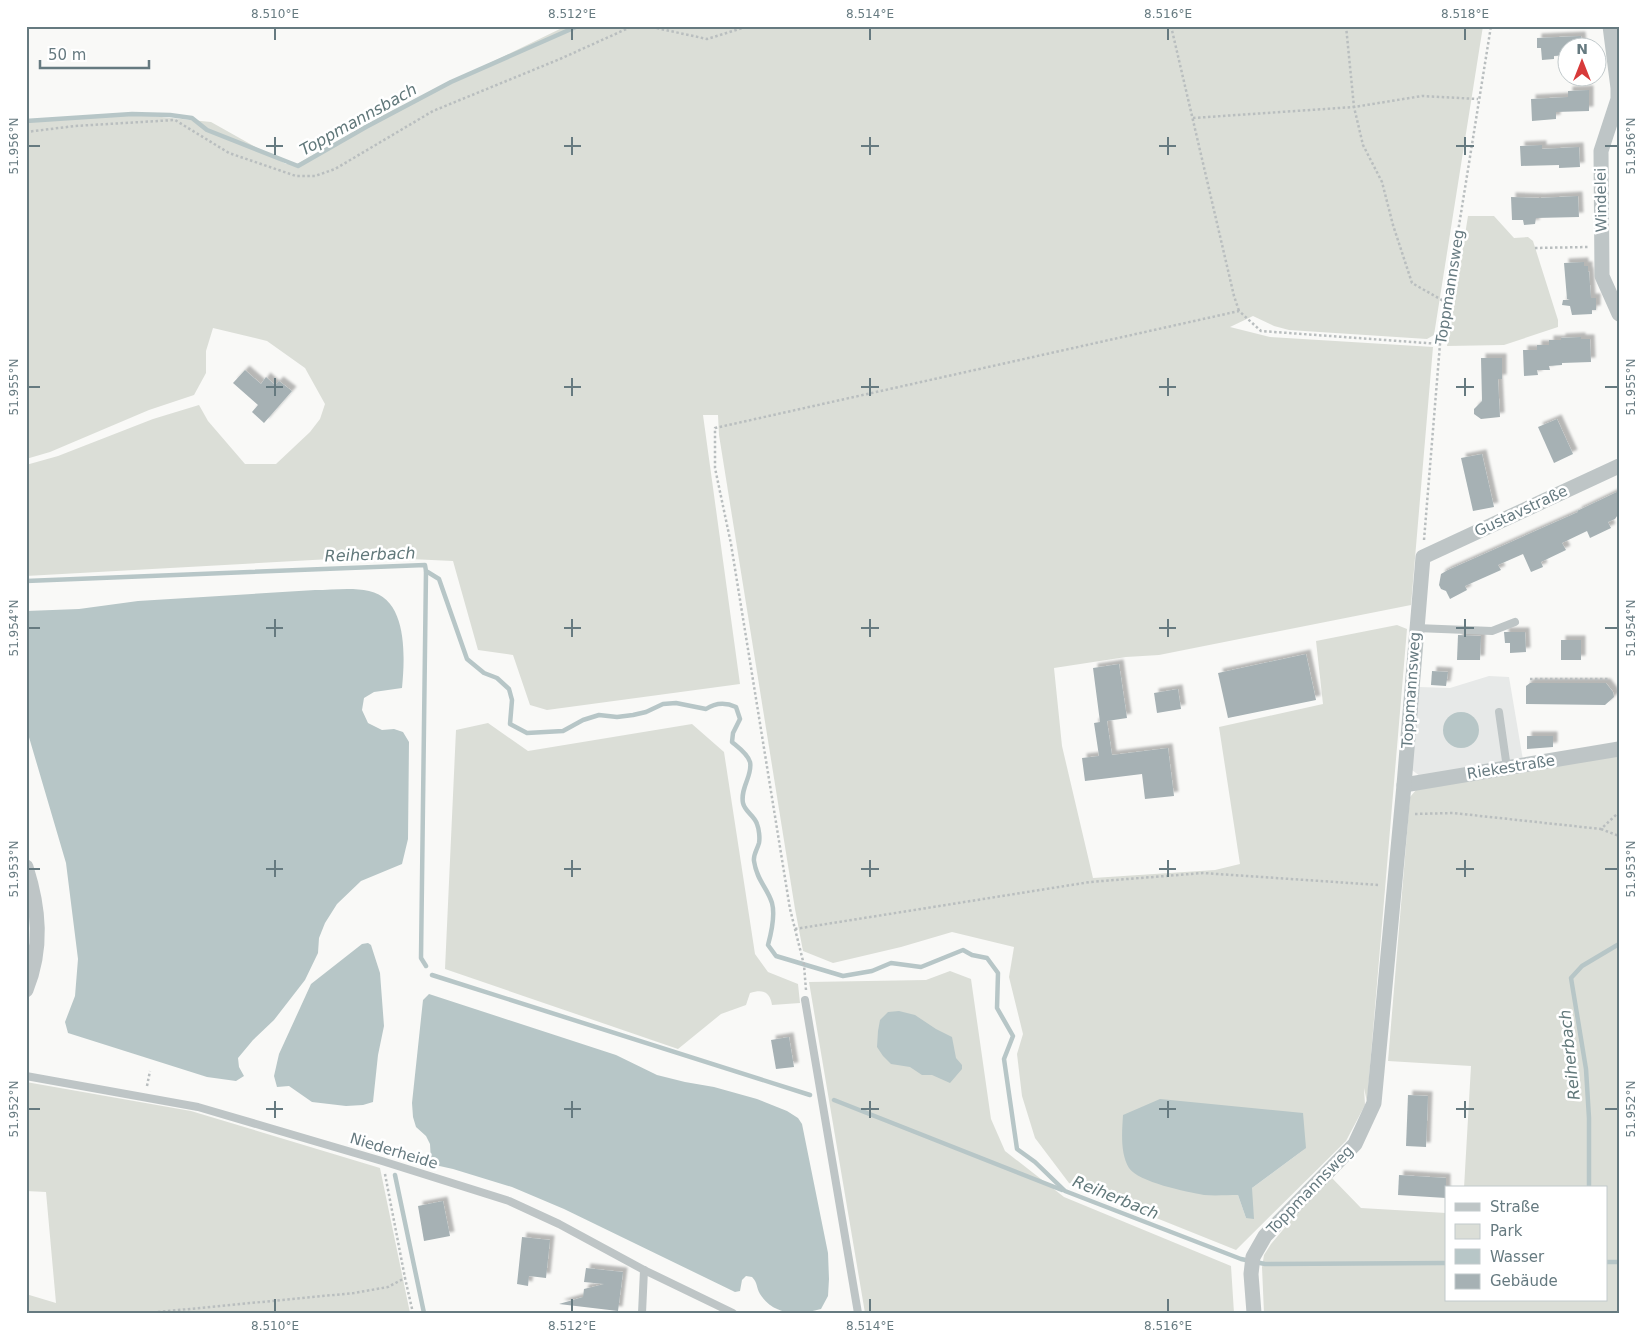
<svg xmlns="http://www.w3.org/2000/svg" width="1645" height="1339" font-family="'DejaVu Sans',sans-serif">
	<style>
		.built { fill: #e7e9e8 }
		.green { fill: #dbded7; fill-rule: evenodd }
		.water { fill: #b7c6c7 }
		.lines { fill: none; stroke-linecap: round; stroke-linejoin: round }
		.stream { stroke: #b7c6c7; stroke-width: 4.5 }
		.building { fill: #a6b1b4; filter: url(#shadow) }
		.path { stroke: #b9bebf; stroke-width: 2.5; stroke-dasharray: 2.5 2.5; stroke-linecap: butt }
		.service { stroke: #bec5c6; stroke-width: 8 }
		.minor { stroke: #bec5c6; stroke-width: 15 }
		.ticks { fill: none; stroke: #667a80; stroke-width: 2 }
		.labels { text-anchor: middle; stroke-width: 5; stroke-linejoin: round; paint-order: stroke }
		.street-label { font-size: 15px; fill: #667a80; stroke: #fff }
		.water-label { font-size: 16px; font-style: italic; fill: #61787a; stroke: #fff }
		.neatline { fill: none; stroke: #667a80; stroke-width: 2 }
		.ticks-label { font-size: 12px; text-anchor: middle; fill: #667a80 }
	</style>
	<defs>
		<filter id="shadow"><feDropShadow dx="4.5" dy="-4.5" stdDeviation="1" flood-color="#0004"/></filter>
	</defs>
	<rect width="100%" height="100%" fill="#f9f9f7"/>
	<polygon class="built" points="1489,676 1509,677 1523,760 1420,776 1412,770 1419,687 1450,688"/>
	<g class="green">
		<path d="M566,26H1483L1434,335L1427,339L1289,330L1274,326L1253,316L1230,327L1270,337L1433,347L1411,605L1159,655L1126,657L1054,668L1062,746L1093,878L1215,870L1240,864L1219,727L1323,704L1316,641L1397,625L1407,629L1367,1102L1364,1088L1365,1105L1346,1141L1236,1250L1069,1183L1035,1138L1022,1096L1017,1054L1023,1034L1009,977L1014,947L952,932L901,947L833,963L803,951L795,909L719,435L718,415H703L740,684L547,710L530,705L513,655L478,650L453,561L367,557L26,576V465L58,456L153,419L199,405L208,421L245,464H276L310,432L320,419L325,404L305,368L267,341L213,328L206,351V373L194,395L149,410L50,452L26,459V121L122,113L211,122L286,164H297L393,110ZM1306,1148L1252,1188L1246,1218L1238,1195Z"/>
		<polygon points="1468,216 1494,216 1514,238 1528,237 1533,241 1558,320 1558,327 1504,345 1447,346"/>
		<path d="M488,723L528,751L692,724L724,752L755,954L768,972L798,984L800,1003L772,1005C770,991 762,989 750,993L746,1005L721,1014L678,1049L445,969L456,730Z"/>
		<polygon points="1619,755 1619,1313 1264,1313 1262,1267 1264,1255 1271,1244 1298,1212 1331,1177 1361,1208 1446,1213 1446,1300 1606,1300 1606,1188 1464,1188 1471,1066 1388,1061 1410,797 1416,790"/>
		<polygon points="950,971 971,979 991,1119 1005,1151 1064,1197 1231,1266 1234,1313 865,1313 809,982 926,980"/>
		<polygon points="26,1082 191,1111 380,1168 410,1313 26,1313 26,1294 56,1303 46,1192 26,1191"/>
	</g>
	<g class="water">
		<path d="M315,590C332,590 352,587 369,591C408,599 405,657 402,688L374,692L364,698L362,710L368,723L382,730L394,729L403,732L409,742L408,839L402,864L361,881L337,904L325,923L319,938L318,953L305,980L274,1020L253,1040L238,1058L239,1067L244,1076L236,1081L207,1077L68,1033L65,1022L75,996L78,959L66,863L26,727V611L79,609L138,601Z"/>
		<circle cx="1461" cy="730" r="18"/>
		<polygon points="368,943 371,945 380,973 384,1026 378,1055 373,1102 363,1105 346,1106 312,1102 289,1086 277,1087 274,1076 279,1054 311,984 362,944"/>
		<path d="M429,994L616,1055L657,1075L685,1082L714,1087L757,1099L787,1111L798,1118L802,1124L828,1253L829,1279L828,1296L821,1309C799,1315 774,1316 760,1294C756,1287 758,1283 752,1277L746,1276L742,1280L740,1291L735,1292L564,1209L512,1187L453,1169L435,1165L431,1161L430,1144L426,1136L416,1127L413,1117L412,1103L423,1000Z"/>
		<polygon points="899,1011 915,1015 936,1029 952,1037 956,1058 962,1065 962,1069 950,1083 932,1075 922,1075 910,1067 891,1064 883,1056 877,1047 878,1031 880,1020 888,1012"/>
		<path d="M1160,1099L1303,1113L1306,1148L1252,1188L1254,1219L1246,1218L1238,1195C1227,1195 1215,1196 1204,1195C1187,1192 1138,1182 1129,1168C1120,1153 1122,1132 1123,1115Z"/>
	</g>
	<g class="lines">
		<g class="stream">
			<polyline points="26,121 132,114 170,115 192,118 207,130 298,166 366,127 451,82 578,26"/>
			<polyline points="426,571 421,958 426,966"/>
			<path d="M26,581L425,565L426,571L439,579L467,659L484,673L497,678L509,689L512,700L510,724L527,733L563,731L583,720L599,715L617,717L633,715L646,712L663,704L676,703L706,709C715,703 725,702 736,707L740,719L733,733L732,742C738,747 748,754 750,762C753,775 740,788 743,803C745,812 754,815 757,824C759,829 760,838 759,843C757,850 753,855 754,861C757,881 767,887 772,903C775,914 771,934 768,945L776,956L843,976L872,971L891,963L921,967L963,950L972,955L987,958L998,973L997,1008L1013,1036L1004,1059L1017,1149L1035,1162L1065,1191L1241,1259L1265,1264L1446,1263"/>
			<polyline points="432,975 810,1095"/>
			<polyline points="834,1100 1062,1190"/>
			<polyline points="395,1175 424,1313"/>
			<polyline points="1589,1188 1589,1118 1586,1069 1571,978 1582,966 1619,944"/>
			<polyline points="1606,1262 1619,1262"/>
		</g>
	</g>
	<g class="building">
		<polygon points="1581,36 1582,48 1568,48 1568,55 1554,56 1554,59 1542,60 1541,48 1537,48 1537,38"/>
		<polygon points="1589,90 1589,111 1556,112 1556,119 1532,121 1531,99 1568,97 1568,91"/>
		<polygon points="1542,145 1542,149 1579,147 1580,167 1559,168 1559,165 1521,166 1520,146"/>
		<polygon points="1578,196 1579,217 1536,218 1535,224 1524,225 1523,220 1512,220 1511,197 1540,198"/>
		<polygon points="1584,262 1584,266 1588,266 1588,272 1589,271 1591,298 1596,298 1596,310 1592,310 1592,314 1572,315 1570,306 1562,305 1563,300 1570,300 1567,299 1564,263"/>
		<polygon points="1581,337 1581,339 1590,339 1591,362 1562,363 1562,365 1549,366 1550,370 1537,370 1538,375 1524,376 1523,350 1537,350 1537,345 1549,345 1549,340 1561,340 1561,338"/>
		<polygon points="1481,358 1502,358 1502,379 1498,379 1500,417 1481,419 1474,414 1474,409 1482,401"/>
		<polygon points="245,370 261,384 266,377 275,385 279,381 292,391 264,423 252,412 258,405 233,383"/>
		<polygon points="1557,419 1573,454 1554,463 1538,427"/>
		<polygon points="1482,454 1494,507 1473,511 1461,458"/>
		<polygon points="1619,491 1619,513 1615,519 1608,522 1611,528 1590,538 1587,531 1562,543 1566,550 1541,562 1543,567 1531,572 1523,554 1498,565 1501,570 1465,586 1467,590 1450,599 1446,591 1441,589 1439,585 1441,574 1448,570 1578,512 1577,511"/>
		<polygon points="1504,632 1525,632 1526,652 1510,653 1510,643 1505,643"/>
		<polygon points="1458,635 1481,636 1480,660 1457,660"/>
		<rect x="1561" y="640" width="20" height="20"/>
		<polygon points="1306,654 1316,700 1228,718 1218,673"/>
		<polygon points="1119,664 1127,718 1107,721 1112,755 1168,748 1174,796 1145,799 1142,774 1085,781 1082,758 1099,756 1094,723 1100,722 1093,668"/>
		<polygon points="1432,671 1448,672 1446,686 1431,685"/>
		<polygon points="1530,683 1606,683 1613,692 1614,697 1605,705 1526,704 1526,686"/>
		<polygon points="1178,689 1181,709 1157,713 1154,693"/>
		<polygon points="1527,736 1553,736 1553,747 1527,749"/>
		<polygon points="789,1037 794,1067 776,1069 771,1040"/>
		<polygon points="1408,1095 1428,1096 1426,1147 1406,1146"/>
		<polygon points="1399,1175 1446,1178 1446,1198 1398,1195"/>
		<polygon points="443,1201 450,1236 424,1241 418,1206"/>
		<polygon points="522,1237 550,1240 546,1278 529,1276 528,1286 517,1284"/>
		<polygon points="586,1268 623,1272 618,1311 559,1304 583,1297 584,1289 604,1284 584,1282"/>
	</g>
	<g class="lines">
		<g class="path">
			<polyline points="647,26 707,39 749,26"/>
			<polyline points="1171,26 1234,296 1239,311"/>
			<polyline points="1346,26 1354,107 1363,145 1382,182 1393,225 1412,283 1447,303"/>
			<polyline points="1193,118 1354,107 1422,96 1478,99"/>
			<polyline points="26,132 75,126 175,120 229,153 296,176 315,176 335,169 433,111 560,59 633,26"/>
			<polyline points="1535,248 1588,247"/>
			<polyline points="1424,540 1440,344 1491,26"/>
			<polyline points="1530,679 1608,679"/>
			<polyline points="1415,814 1453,813 1601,829 1617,814 1619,814"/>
			<polyline points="1601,829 1619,836"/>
			<polyline points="795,929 1090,882 1203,873 1379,885"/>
			<polyline points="806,990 804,965 790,909 731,544 715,468 715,428 1239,311 1261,331 1440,344"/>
			<polyline points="147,1086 150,1071"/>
			<polyline points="385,1174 405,1278"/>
			<polyline points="148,1313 354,1293 388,1287 405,1278 413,1313"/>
		</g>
		<g class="service">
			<polyline points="1416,628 1492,631 1515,622"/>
			<polyline points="1499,712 1507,768"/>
			<polyline points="805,1000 858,1313"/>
			<polyline points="26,1076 198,1107 382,1161 509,1201 559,1224 644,1270 733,1313"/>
			<polyline points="642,1313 644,1270"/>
		</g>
		<g class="minor">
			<polyline points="1610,26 1618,88 1618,99 1601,151 1602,276 1619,314"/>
			<polyline points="1404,785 1619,749"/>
			<path d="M26,867C39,908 43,948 26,990"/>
			<polyline points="1254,1313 1251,1274 1253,1257 1265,1236 1355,1144 1374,1103 1404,785 1423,557 1619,466"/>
		</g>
	</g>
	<path class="ticks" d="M275,28V40M572,28V40M870,28V40M1168,28V40M1465,28V40M275,137V155M572,137V155M870,137V155M1168,137V155M1465,137V155M28,146H40M266,146H283M564,146H581M861,146H879M1159,146H1176M1456,146H1474M1605,146H1618M275,378V396M572,378V396M870,378V396M1168,378V396M1465,378V396M28,387H40M266,387H283M564,387H581M861,387H879M1159,387H1176M1456,387H1474M1605,387H1618M275,619V637M572,619V637M870,619V637M1168,619V637M1465,619V637M28,628H40M266,628H283M564,628H581M861,628H879M1159,628H1176M1456,628H1474M1605,628H1618M275,860V877M572,860V877M870,860V877M1168,860V877M1465,860V877M28,869H40M266,869H283M564,869H581M861,869H879M1159,869H1176M1456,869H1474M1605,869H1618M275,1101V1118M572,1101V1118M870,1101V1118M1168,1101V1118M1465,1101V1118M28,1109H40M266,1109H283M564,1109H581M861,1109H879M1159,1109H1176M1456,1109H1474M1605,1109H1618M275,1299V1312M572,1299V1312M870,1299V1312M1168,1299V1312"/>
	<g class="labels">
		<g class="street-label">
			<text transform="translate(1601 200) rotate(-91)" y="5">Windelei</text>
			<text transform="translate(1450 287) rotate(-81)" y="5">Toppmannsweg</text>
			<text transform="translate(1521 511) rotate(-25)" y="5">Gustavstraße</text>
			<text transform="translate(1411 690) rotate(-86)" y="5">Toppmannsweg</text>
			<text transform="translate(1511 767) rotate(-9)" y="5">Riekestraße</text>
			<text transform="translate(394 1151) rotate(17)" y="5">Niederheide</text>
			<text transform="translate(1310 1190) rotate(-46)" y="5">Toppmannsweg</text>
		</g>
		<g class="water-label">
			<text transform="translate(358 119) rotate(-29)" y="6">Toppmannsbach</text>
			<text transform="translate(370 554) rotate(-2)" y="6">Reiherbach</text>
			<text transform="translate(1569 1055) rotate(-96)" y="6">Reiherbach</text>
			<text transform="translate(1116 1197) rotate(22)" y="6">Reiherbach</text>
		</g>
	</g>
	<rect width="1645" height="1339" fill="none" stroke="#ffffff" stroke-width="55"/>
	<rect x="1445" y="1186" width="162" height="115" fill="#ffffff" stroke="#c2cacc"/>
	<rect x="1455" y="1203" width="25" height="8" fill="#bec5c6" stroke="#c2cacc"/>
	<text x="1490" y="1212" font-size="15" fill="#667a80">Straße</text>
	<rect x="1455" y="1224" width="25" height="15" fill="#dbded7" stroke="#c2cacc"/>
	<text x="1490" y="1236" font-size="15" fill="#667a80">Park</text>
	<rect x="1455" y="1249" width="25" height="15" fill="#b7c6c7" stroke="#c2cacc"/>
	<text x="1490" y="1262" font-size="15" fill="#667a80">Wasser</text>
	<rect x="1455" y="1274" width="25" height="15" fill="#a6b1b4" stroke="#c2cacc"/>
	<text x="1490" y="1286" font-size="15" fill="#667a80">Gebäude</text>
	<g transform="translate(1582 62)"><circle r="24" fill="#ffffff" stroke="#c2cacc"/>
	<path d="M0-4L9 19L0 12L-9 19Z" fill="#d73a3a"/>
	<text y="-8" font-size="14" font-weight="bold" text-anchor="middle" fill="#667a80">N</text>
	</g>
	<path d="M40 60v8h109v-8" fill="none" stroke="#667a80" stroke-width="2.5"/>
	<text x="48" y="60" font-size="15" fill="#667a80" stroke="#ffffff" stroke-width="4" paint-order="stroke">50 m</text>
	<rect x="28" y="28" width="1590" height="1284" class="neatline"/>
	<g class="ticks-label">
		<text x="275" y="18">8.510°E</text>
		<text x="572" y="18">8.512°E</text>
		<text x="870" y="18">8.514°E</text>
		<text x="1168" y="18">8.516°E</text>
		<text x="1465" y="18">8.518°E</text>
		<text transform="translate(14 146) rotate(-90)" y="4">51.956°N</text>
		<text transform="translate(1631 146) rotate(-90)" y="4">51.956°N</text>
		<text transform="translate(14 387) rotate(-90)" y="4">51.955°N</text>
		<text transform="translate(1631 387) rotate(-90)" y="4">51.955°N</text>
		<text transform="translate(14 628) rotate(-90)" y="4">51.954°N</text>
		<text transform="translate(1631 628) rotate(-90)" y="4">51.954°N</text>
		<text transform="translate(14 869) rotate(-90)" y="4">51.953°N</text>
		<text transform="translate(1631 869) rotate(-90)" y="4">51.953°N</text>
		<text transform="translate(14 1109) rotate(-90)" y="4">51.952°N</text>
		<text transform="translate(1631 1109) rotate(-90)" y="4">51.952°N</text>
		<text x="275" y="1330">8.510°E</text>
		<text x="572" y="1330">8.512°E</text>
		<text x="870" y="1330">8.514°E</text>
		<text x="1168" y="1330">8.516°E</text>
	</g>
</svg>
